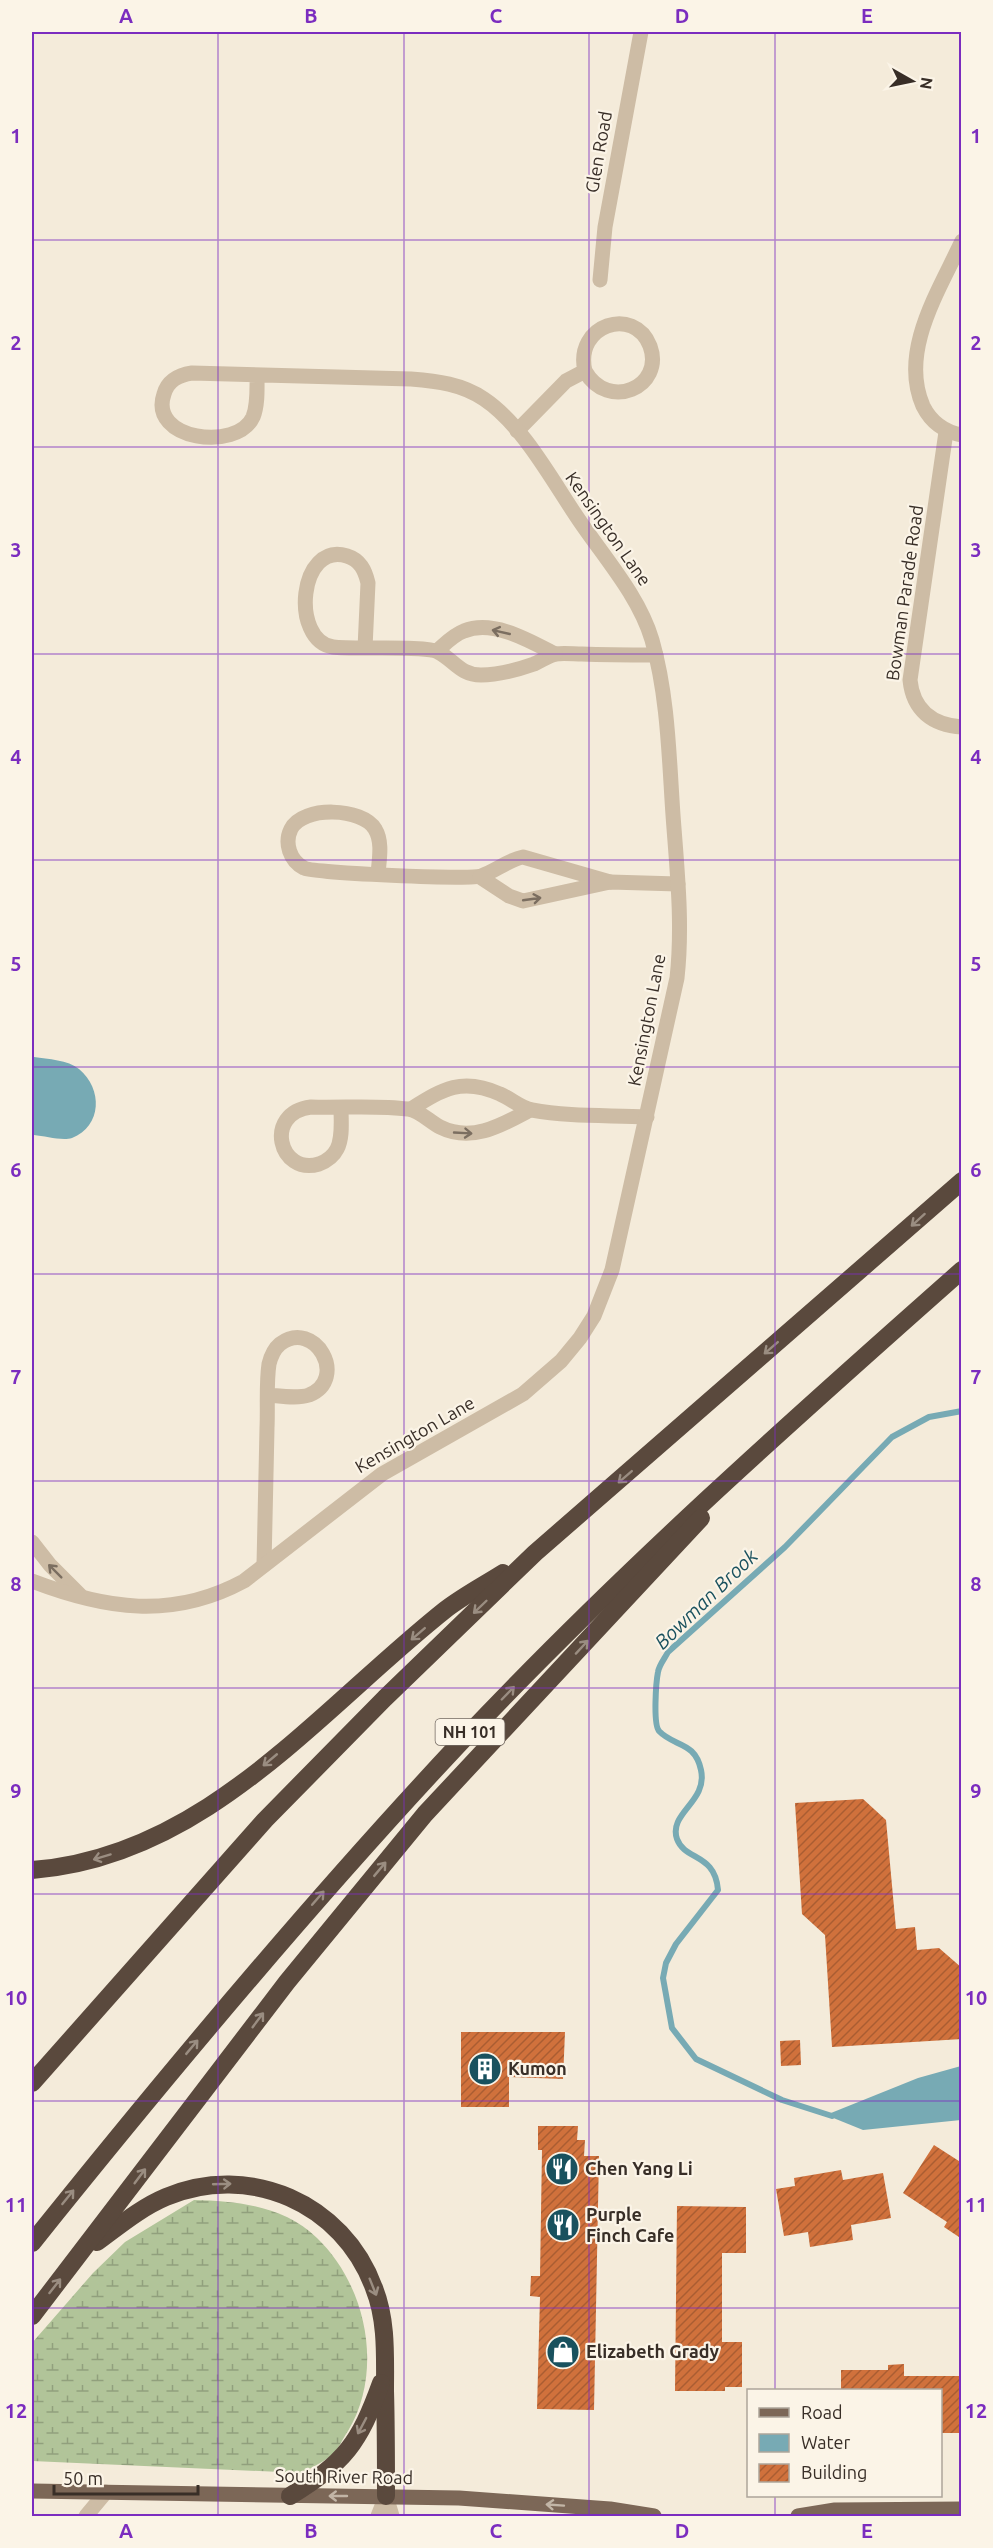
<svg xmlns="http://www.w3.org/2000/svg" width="993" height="2548" font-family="Ubuntu,sans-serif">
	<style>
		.wetland { fill: url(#wetland-marsh) }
		.water { fill: #77aab4 }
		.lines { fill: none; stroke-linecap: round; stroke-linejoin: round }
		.stream { stroke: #77aab4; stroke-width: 6 }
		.building { fill: url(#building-hatch) }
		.street { stroke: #cdbca5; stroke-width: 15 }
		.primary { stroke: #7c6757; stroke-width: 15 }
		.highway { stroke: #5a493d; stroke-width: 18 }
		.oneway { stroke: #7b6e60 }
		.oneway2 { stroke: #9a8d81 }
		.oneway3 { stroke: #c2b5a6 }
		.grid { fill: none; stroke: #7b2cbf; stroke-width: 1.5; stroke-opacity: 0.55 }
		.labels { text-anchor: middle; stroke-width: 4.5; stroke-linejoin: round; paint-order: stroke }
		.shield { fill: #fbf4e7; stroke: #726961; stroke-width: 1.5 }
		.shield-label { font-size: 16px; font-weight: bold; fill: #382e27 }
		.street-label { font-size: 18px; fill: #382e27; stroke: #fbf4e7 }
		.poi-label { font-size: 18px; font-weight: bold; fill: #382e27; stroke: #fbf4e7; text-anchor: start }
		.water-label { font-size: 20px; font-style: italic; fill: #19515e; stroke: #fbf4e7 }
		.neatline { fill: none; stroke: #7b2cbf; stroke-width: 2 }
		.grid-label { font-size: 20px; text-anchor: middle; font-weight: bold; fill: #7b2cbf }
	</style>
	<defs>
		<pattern id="wetland-marsh" width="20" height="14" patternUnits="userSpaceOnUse" patternTransform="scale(1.5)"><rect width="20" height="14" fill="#b1c499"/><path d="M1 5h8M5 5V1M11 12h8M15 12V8" fill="none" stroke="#91a07d"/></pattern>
		<pattern id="building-hatch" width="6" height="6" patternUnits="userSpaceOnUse" patternTransform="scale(1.5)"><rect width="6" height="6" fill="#d0713c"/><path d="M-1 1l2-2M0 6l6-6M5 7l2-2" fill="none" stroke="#aa5d32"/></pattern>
	</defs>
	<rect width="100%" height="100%" fill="#f4ebda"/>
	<path class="wetland" d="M194,2200C238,2201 284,2206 317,2238C367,2286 384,2371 348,2431C343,2438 339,2448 333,2454C324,2462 312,2467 302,2473L32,2461V2343L93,2273L125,2242Z"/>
	<g class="water">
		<path d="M34,1057C48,1059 68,1060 79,1069C103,1089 102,1126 72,1138C62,1141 45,1136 34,1135L32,1131V1058Z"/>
		<polygon points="961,2066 961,2120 863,2130 826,2115 918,2078"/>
	</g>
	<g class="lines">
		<path class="stream" d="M832,2116L782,2100L696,2059L672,2028L663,1978L666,1963L676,1944L718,1890C715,1853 685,1861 677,1839C668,1813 708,1802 701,1770C695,1741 674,1747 659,1731C653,1724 656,1682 658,1672C659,1665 665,1658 668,1652L785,1547L892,1437L929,1417L962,1411"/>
	</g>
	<g class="building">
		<polygon points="863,1799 886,1820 896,1929 915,1927 917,1950 939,1948 962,1968 962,2039 832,2047 825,1935 802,1914 795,1803"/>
		<polygon points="461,2032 565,2032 563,2079 509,2077 509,2107 461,2107"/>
		<polygon points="800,2040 801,2065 781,2066 780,2041"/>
		<polygon points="538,2126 578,2126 577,2140 585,2140 584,2156 599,2156 594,2410 537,2409 540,2297 530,2296 531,2276 540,2276 542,2150 538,2150"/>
		<polygon points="934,2145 962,2163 962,2239 944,2227 947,2222 903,2193"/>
		<polygon points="841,2170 843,2180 883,2173 891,2218 851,2225 853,2240 810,2247 808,2232 784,2236 776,2189 795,2186 794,2178"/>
		<polygon points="677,2206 746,2207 746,2253 722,2253 722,2342 742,2342 742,2387 725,2387 725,2391 675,2391"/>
		<polygon points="904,2364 904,2376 962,2376 962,2433 940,2433 940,2391 841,2391 841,2370 888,2370 888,2365"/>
	</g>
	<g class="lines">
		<g class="street">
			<path d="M962,241C939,291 899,351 923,406C931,422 945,432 962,435"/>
			<polyline points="600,280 605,227 641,32"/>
			<path d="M517,431L566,381L585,371C608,412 665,387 650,346C634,305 574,325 585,371"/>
			<path d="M946,432L910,680C913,710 932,725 962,727"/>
			<path d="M365,648L368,583C365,570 360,560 347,556C299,541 290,640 333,647C354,650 425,645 438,652C454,660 460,675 481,675C499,675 517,670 534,664C541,661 548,656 555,654C563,653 574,654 582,654C607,655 631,655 656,655"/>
			<path d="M437,651C445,644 453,635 464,631C493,619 530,641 555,654"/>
			<path d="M378,874C379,860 383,842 375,829C363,808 303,805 291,829C284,843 290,861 304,868C313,873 470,880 481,876C496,871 508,860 523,857L610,882"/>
			<polyline points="480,877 509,896 523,901 610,882 678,884"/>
			<path d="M341,1108C341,1121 343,1138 337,1149C333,1157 327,1161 319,1164C279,1176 263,1113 311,1107C343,1108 377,1105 408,1109C419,1110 430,1122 440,1127C472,1143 502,1125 530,1110"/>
			<path d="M411,1109C443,1089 462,1077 500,1094C510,1098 521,1108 532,1110C569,1117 609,1115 647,1117"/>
			<polyline points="32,1542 50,1565 80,1595"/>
			<path d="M264,1565C265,1519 266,1474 267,1428C268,1407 266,1384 269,1364C271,1356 274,1349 280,1344C315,1318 349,1379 309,1395C297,1399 281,1396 268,1395"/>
			<path d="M32,1581C105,1609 172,1620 244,1581L382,1474L523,1394L561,1361L580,1338L594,1316L612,1270L677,978C683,924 677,870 673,815C669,757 668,696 652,640C639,596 604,557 579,520C553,482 523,425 484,399C462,384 437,381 411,379L192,373C179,375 168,380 164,394C148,440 237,452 253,417C258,405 257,388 257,375"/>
			<polyline points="386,2496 392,2516"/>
			<polyline points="86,2516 106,2492"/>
			<polyline points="378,2516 386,2496"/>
		</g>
		<g class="primary">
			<polyline points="32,2491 459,2498 610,2509 654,2516"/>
			<polyline points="798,2516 835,2510 962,2509"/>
		</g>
		<g class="highway">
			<path d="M32,1870C205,1857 318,1711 445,1610C463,1596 484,1585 503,1573"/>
			<polyline points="32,2083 265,1820 385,1698 535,1553 962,1181"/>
			<path d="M97,2242C119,2226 140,2208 166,2197C249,2162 343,2203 374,2288C387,2320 385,2357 385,2391C386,2426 386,2461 386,2496"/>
			<path d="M32,2243C169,2072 309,1904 459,1744C617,1576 789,1423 962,1270"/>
			<polyline points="32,2316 287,1982 425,1814 701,1518"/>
			<path d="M290,2496C345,2462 359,2444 381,2383"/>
		</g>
	</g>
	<defs><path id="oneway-shaft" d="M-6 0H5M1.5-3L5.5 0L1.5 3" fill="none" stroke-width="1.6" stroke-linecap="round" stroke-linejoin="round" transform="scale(1.5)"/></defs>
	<g class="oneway">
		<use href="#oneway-shaft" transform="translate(501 632) rotate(-167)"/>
		<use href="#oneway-shaft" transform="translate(532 899) rotate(-8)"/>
		<use href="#oneway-shaft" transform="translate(463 1133) rotate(3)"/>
		<use href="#oneway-shaft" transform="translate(55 1571) rotate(-135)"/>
	</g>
	<g class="oneway2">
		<use href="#oneway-shaft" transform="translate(918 1220) rotate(138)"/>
		<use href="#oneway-shaft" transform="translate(771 1348) rotate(139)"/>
		<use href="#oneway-shaft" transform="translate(625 1477) rotate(139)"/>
		<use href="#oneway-shaft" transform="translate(480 1607) rotate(136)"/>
		<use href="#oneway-shaft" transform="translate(418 1634) rotate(139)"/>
		<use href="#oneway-shaft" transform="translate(582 1647) rotate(-47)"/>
		<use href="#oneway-shaft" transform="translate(508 1693) rotate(-46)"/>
		<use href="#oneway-shaft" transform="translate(270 1760) rotate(140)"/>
		<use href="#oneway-shaft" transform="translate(102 1857) rotate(163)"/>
		<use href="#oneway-shaft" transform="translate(380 1869) rotate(-50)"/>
		<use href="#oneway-shaft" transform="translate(318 1898) rotate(-49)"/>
		<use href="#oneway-shaft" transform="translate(258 2020) rotate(-53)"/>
		<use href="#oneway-shaft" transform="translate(192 2047) rotate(-50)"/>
		<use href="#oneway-shaft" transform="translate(140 2176) rotate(-53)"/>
		<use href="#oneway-shaft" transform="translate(222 2184) rotate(-2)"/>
		<use href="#oneway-shaft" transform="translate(68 2197) rotate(-51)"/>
		<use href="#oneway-shaft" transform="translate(55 2286) rotate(-52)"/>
		<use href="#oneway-shaft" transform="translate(373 2287) rotate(68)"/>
		<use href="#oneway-shaft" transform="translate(362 2426) rotate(118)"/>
	</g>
	<g class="oneway3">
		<use href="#oneway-shaft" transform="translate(338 2496) rotate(-180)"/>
		<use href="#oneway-shaft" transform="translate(555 2505) rotate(-176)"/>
	</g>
	<path class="grid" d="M218,32V2516M404,32V2516M589,32V2516M775,32V2390M32,240H962M32,447H962M32,654H962M32,860H962M32,1067H962M32,1274H962M32,1481H962M32,1688H962M32,1894H962M32,2101H962M32,2308H962M775,2496V2516"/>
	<defs>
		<g id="building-disc" transform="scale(1.725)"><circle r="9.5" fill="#19515e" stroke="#fbf4e7"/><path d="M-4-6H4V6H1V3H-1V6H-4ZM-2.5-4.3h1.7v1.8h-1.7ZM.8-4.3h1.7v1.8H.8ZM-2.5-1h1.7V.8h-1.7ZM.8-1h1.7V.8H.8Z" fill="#fff"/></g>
		<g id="restaurant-disc" transform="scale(1.725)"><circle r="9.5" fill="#19515e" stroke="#fbf4e7"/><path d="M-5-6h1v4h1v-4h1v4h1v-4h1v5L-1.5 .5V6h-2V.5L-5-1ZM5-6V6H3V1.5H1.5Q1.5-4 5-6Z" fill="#fff"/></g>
		<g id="shop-disc" transform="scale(1.725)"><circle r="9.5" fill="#19515e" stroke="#fbf4e7"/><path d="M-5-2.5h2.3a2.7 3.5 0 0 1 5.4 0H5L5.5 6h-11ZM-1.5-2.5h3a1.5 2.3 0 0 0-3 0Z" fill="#fff"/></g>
	</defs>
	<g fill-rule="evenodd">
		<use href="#building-disc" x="485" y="2069"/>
		<use href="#restaurant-disc" x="562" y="2169"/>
		<use href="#restaurant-disc" x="563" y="2225"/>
		<use href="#shop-disc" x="563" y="2352"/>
	</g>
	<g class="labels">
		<rect class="shield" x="435.5" y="1719" width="69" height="26" rx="4.5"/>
		<g class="shield-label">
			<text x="470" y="1738">NH 101</text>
		</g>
		<g class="street-label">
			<text transform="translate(599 152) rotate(-80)" y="6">Glen Road</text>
			<text transform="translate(608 529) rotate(55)" y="6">Kensington Lane</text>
			<text transform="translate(905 593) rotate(-82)" y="6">Bowman Parade Road</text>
			<text transform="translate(647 1020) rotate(-79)" y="6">Kensington Lane</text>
			<text transform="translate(415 1435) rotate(-30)" y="6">Kensington Lane</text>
			<text transform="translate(344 2477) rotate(1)" y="6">South River Road</text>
		</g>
		<g class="poi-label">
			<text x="508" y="2075">Kumon</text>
			<text x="585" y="2175">Chen Yang Li</text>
			<text x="586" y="2221">Purple<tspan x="586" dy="21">Finch Cafe</tspan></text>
			<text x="586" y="2358">Elizabeth Grady</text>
		</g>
		<g class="water-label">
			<text transform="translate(706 1599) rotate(-44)" y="7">Bowman Brook</text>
		</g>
	</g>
	<rect width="993" height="2548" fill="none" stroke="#fbf4e7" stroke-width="66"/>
	<rect x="747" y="2389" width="195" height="108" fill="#fbf4e7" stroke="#ada59a" stroke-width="1.5"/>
	<rect x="759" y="2408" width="30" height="9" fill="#7c6757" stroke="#ada59a" stroke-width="1.5"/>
	<text x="801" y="2419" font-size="18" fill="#382e27">Road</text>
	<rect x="759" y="2434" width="30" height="18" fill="#77aab4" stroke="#ada59a" stroke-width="1.5"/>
	<text x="801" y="2449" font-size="18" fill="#382e27">Water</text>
	<rect x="759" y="2464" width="30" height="18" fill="url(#building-hatch)" stroke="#ada59a" stroke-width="1.5"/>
	<text x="801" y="2479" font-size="18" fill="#382e27">Building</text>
	<g transform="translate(912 81) rotate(99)" stroke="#fbf4e7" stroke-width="4.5" paint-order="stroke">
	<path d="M0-4.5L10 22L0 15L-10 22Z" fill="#382e27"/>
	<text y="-9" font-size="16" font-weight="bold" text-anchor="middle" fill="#382e27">N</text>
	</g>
	<path d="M54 2485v9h144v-9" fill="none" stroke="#382e27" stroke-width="3"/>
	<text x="63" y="2485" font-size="18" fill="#382e27" stroke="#fbf4e7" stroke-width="4.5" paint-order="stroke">50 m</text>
	<rect x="33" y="33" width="927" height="2482" class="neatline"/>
	<g class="grid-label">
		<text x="126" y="23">A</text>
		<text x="311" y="23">B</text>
		<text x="496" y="23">C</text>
		<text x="682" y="23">D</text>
		<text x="867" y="23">E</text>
		<text x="16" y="143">1</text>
		<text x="976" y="143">1</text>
		<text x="16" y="350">2</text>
		<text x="976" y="350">2</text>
		<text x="16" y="557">3</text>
		<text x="976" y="557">3</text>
		<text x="16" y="764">4</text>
		<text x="976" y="764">4</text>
		<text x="16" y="971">5</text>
		<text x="976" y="971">5</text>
		<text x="16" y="1177">6</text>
		<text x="976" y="1177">6</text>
		<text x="16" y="1384">7</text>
		<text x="976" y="1384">7</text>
		<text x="16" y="1591">8</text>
		<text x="976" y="1591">8</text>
		<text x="16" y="1798">9</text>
		<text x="976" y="1798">9</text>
		<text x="16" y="2005">10</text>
		<text x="976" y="2005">10</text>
		<text x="16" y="2212">11</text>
		<text x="976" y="2212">11</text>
		<text x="16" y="2418">12</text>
		<text x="976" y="2418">12</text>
		<text x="126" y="2538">A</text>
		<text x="311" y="2538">B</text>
		<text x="496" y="2538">C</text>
		<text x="682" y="2538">D</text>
		<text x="867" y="2538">E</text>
	</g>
</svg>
